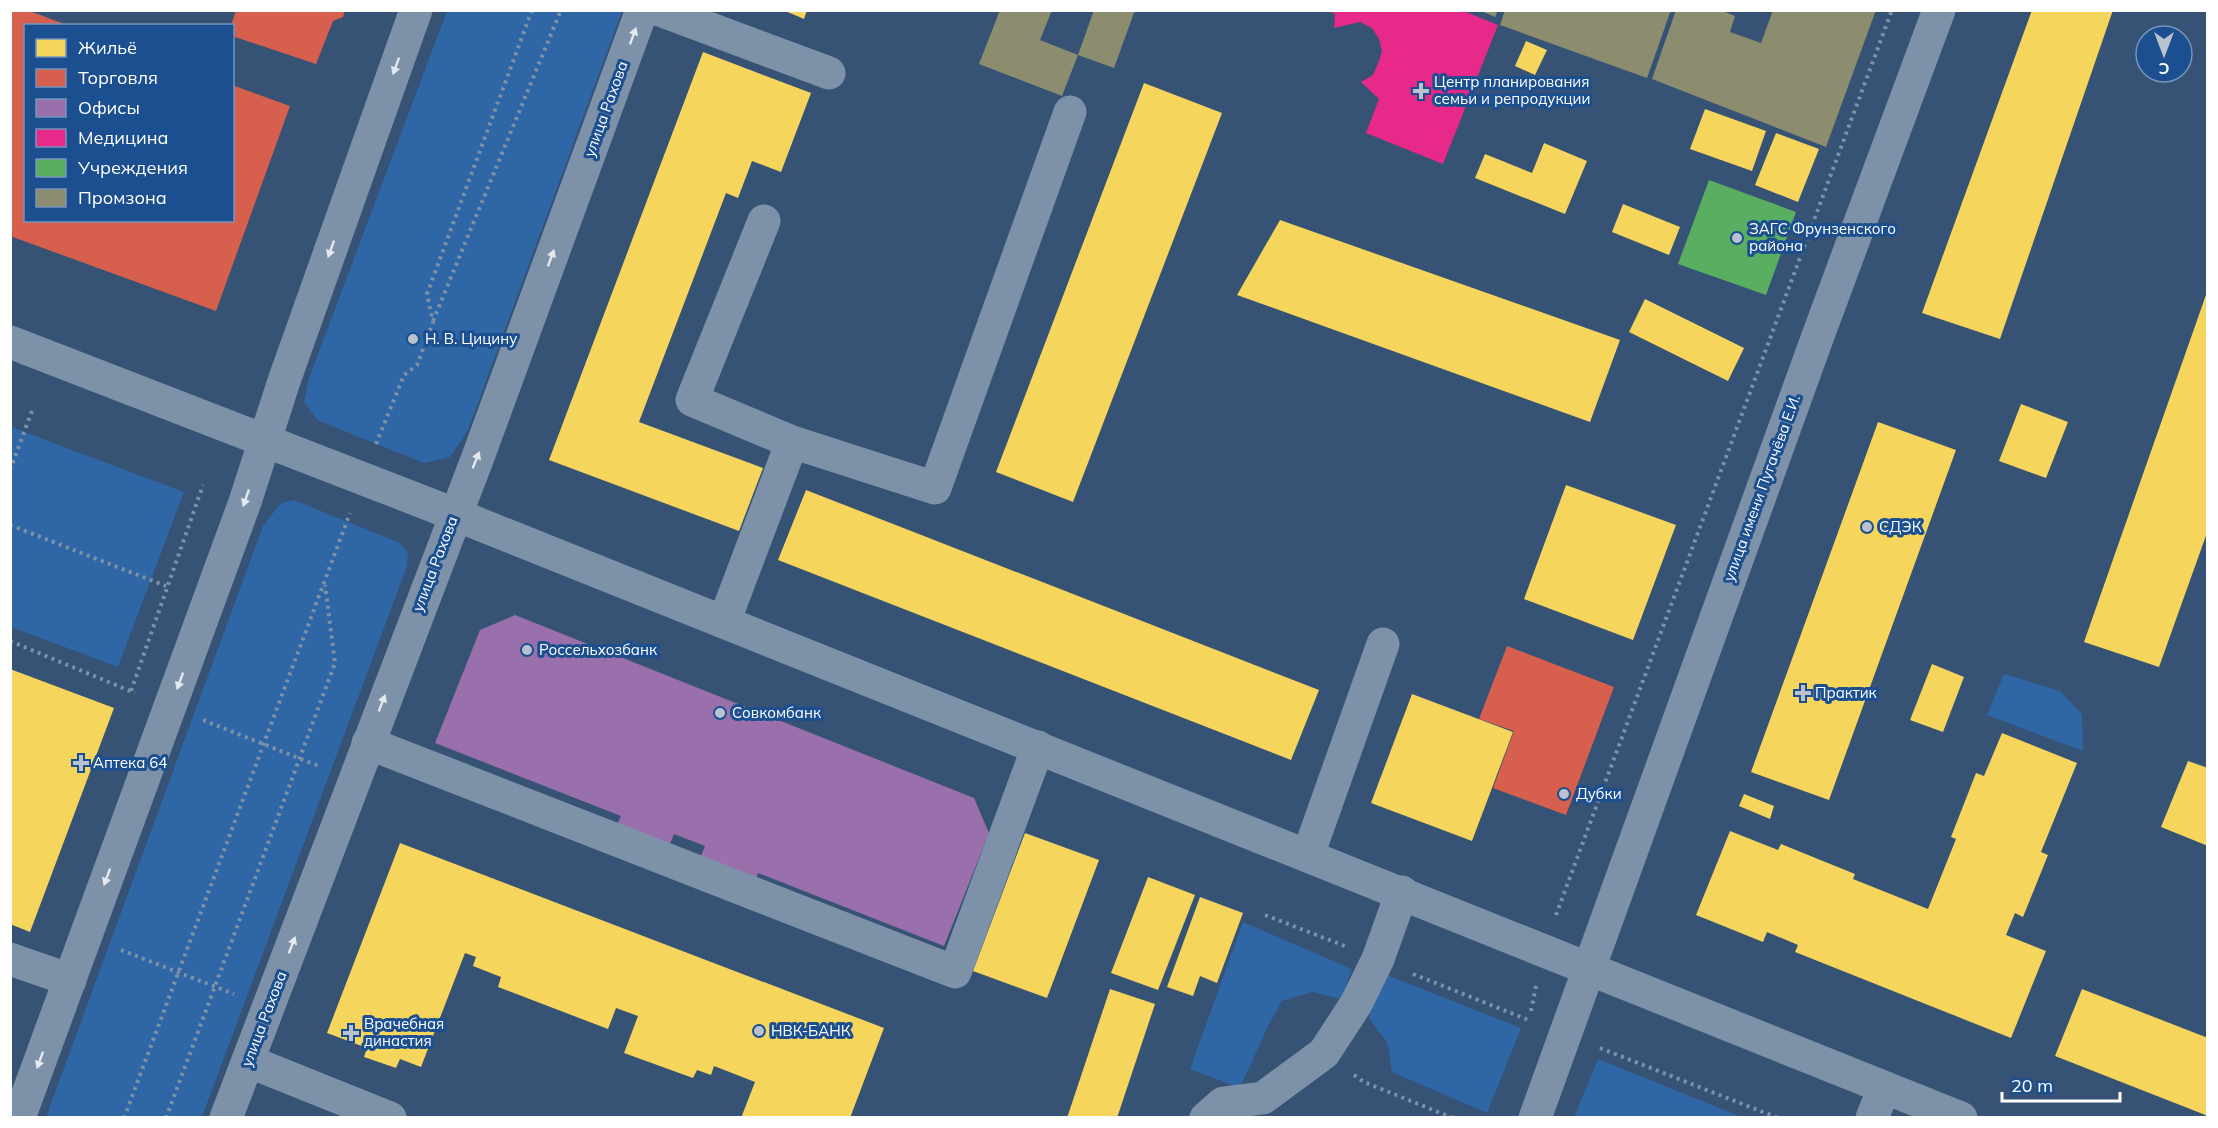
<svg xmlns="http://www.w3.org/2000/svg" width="2218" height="1128" font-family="Mulish,sans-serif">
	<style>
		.green { fill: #2f66a5 }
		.homes { fill: #f6d55c }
		.shops { fill: #d6604d }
		.offices { fill: #9970ab }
		.health { fill: #e7298a }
		.public { fill: #5aae61 }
		.industry { fill: #8c8c6e }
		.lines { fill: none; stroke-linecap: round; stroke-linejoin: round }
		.path { stroke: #7d92a8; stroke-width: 4; stroke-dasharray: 3 4.5; stroke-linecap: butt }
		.minor { stroke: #7d92a8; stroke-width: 33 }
		.oneway { fill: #e5e9ee }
		.poi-dot { fill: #b9c2ce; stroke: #1b4f8f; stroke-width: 2 }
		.labels { text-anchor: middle; stroke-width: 6; stroke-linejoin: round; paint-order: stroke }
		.poi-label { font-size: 15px; fill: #fff; stroke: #1b4f8f; text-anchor: start }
		.street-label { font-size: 15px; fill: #fff; stroke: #1b4f8f }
	</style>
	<rect width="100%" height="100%" fill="#365274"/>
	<g class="green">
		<polygon points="447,11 622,11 468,430 450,457 424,463 317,420 304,402 309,378"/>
		<polygon points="11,427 184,492 118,667 11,627"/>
		<polygon points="294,500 400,543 408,554 407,566 202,1117 46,1117 263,526 280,504"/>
		<polygon points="2004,674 2060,691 2082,714 2083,751 1987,715"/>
		<polygon points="1243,922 1352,969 1341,999 1312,992 1282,1001 1268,1026 1240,1088 1190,1069"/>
		<polygon points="1384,974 1521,1028 1487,1113 1392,1072 1388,1044 1369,1018"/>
		<polygon points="1598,1059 1739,1116 1738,1117 1574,1117"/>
	</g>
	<g class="homes">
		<polygon points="783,10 807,10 804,19"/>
		<polygon points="2032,10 2113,10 2000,339 1922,313"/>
		<polygon points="1526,41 1547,50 1535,75 1515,66"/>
		<polygon points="703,52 811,93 781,172 752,161 738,198 726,193 639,422 763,468 739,531 549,460"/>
		<polygon points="1144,83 1222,113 1073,502 996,472"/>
		<polygon points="1705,109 1766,131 1752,171 1690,149"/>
		<polygon points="1776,133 1819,149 1798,202 1755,185"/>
		<polygon points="1544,143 1587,161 1565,214 1475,178 1485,154 1532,173"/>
		<polygon points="1623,204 1680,227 1669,255 1612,232"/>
		<polygon points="1280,220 1620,340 1590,422 1237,295"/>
		<polygon points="2207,292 2208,530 2159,667 2084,642"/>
		<polygon points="1645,299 1744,348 1728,381 1629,332"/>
		<polygon points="2021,404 2068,422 2046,478 1999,461"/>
		<polygon points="1878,422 1956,450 1829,800 1751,772"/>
		<polygon points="1566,485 1676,525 1633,640 1524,599"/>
		<polygon points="806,490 1319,690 1291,760 778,560"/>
		<polygon points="1932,664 1964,677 1943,732 1910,720"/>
		<polygon points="10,669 114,708 30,932 10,924"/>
		<polygon points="1412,694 1513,732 1472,841 1371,803"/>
		<polygon points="2002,733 2077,763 2041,852 2048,855 2023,917 2015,913 2006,935 2046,951 2011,1038 1795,952 1798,945 1767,932 1763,942 1696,915 1730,831 1778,850 1781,844 1855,874 1853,879 1928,909 1956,839 1951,837 1976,773 1984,776"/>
		<polygon points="2188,761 2208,768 2208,846 2161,827"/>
		<polygon points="1744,794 1774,806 1770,819 1739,806"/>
		<polygon points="1025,833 1099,860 1047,998 973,971"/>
		<polygon points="400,843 884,1028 850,1118 741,1118 755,1082 714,1066 711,1075 697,1070 693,1078 624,1053 638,1016 616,1008 608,1029 498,987 501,977 473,966 476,957 465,953 421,1067 400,1059 396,1068 364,1057 367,1048 327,1033"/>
		<polygon points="1148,877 1195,895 1158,990 1111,973"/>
		<polygon points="1200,897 1243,913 1217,983 1200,976 1193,996 1167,987"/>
		<polygon points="1110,989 1155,1004 1117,1118 1067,1118"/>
		<polygon points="2082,989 2208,1038 2208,1116 2055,1056"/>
	</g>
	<g class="shops">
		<polygon points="10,10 27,10 67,25 26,26 26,220 232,220 232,85 290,106 216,311 10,236"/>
		<polygon points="236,10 345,10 343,17 333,21 316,64 232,36 231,26"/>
		<polygon points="1507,646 1614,687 1566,815 1493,788 1514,731 1479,719"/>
	</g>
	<polygon class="offices" points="515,615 974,798 989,833 944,946 758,873 753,887 698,864 705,846 674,834 667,851 614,831 621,816 435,743 480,630"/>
	<polygon class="health" points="1461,10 1498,25 1443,164 1366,133 1379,99 1361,82 1373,75 1379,61 1382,51 1379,39 1372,28 1360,22 1334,28 1335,14 1326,10"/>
	<polygon class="public" points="1709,180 1796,212 1766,295 1678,264"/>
	<g class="industry">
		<polygon points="1000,10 1052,10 1040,40 1078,55 1062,96 979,64"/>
		<polygon points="1094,10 1135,10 1114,68 1078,55"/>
		<polygon points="1479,10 1498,10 1495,17"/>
		<polygon points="1505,10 1671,10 1647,78 1500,25"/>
		<polygon points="1676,10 1720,10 1735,16 1730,32 1761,43 1773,10 1876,10 1826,147 1652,79"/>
	</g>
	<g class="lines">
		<g class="path">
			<polyline points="433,321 561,10"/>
			<polyline points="376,444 404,375 417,365 433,322 427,294 532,10"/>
			<polyline points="10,470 32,411"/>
			<polyline points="10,525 166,586"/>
			<polyline points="10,641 135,693"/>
			<polyline points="131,691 203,485"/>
			<polyline points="203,720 321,767"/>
			<polyline points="1265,915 1345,946"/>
			<polyline points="1556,915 1892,10"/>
			<polyline points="121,950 234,994"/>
			<polyline points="1413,974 1531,1021"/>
			<polyline points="1531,1011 1536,986"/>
			<polyline points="1600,1048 1778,1118"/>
			<polyline points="1354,1075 1364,1082 1453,1118"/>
			<polyline points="124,1118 350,513"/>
			<polyline points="166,1118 335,663 325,585"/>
		</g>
		<g class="minor">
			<polyline points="660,10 829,73"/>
			<polyline points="764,221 692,400 792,442"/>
			<polyline points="10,342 454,514 1961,1118"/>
			<polyline points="724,622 792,442 935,488 1070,112"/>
			<polyline points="368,743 955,972 1038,747"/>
			<polyline points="1308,855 1383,644"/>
			<polyline points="10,959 70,980"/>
			<polyline points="248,1061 390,1118"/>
			<polyline points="19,1118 245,502 284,381 416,10"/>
			<polyline points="226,1118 478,457 642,10"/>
			<polyline points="1206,1118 1223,1103 1263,1098 1324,1053 1356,1004 1378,959 1402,892"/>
			<polyline points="1535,1118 1819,333 1939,10"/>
			<polyline points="1872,1118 1884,1088"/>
		</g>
	</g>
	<defs><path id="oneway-solid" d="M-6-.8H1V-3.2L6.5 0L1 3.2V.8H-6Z" transform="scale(1.5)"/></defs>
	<g class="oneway">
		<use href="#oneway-solid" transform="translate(633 36) rotate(-70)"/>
		<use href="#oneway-solid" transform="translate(396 66) rotate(110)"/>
		<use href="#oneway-solid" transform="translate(331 249) rotate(110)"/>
		<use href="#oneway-solid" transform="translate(551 258) rotate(-70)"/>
		<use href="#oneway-solid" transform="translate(476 460) rotate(-68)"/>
		<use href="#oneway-solid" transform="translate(246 498) rotate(109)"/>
		<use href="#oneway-solid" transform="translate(180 681) rotate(110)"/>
		<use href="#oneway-solid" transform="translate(382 703) rotate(-69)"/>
		<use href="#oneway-solid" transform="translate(107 877) rotate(110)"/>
		<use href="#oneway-solid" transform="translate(292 945) rotate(-69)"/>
		<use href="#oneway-solid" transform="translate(40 1060) rotate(110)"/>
	</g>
	<g class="poi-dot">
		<path d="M1418 82h6v6h6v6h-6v6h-6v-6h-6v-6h6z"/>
		<circle cx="1737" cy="238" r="6"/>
		<circle cx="413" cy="339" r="6"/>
		<circle cx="1867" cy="527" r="6"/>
		<circle cx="527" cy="650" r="6"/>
		<path d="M1800 684h6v6h6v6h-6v6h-6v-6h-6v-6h6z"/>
		<circle cx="720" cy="713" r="6"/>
		<path d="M78 754h6v6h6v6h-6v6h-6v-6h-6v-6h6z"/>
		<circle cx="1564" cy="794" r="6"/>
		<circle cx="759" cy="1031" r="6"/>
		<path d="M348 1024h6v6h6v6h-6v6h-6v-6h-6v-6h6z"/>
	</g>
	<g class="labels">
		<g class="poi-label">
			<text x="1434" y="87">Центр планирования<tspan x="1434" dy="17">семьи и репродукции</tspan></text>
			<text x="1749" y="234">ЗАГС Фрунзенского<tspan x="1749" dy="17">района</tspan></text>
			<text x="425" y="344">Н. В. Цицину</text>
			<text x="1879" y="532">СДЭК</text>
			<text x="539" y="655">Россельхозбанк</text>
			<text x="1815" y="698">Практик</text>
			<text x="732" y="718">Совкомбанк</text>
			<text x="93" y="768">Аптека 64</text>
			<text x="1576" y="799">Дубки</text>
			<text x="364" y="1029">Врачебная<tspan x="364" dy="17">династия</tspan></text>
			<text x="771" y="1036">НВК-БАНК</text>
		</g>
		<g class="street-label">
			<text transform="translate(606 109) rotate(-70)" y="5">улица Рахова</text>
			<text transform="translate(1762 488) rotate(-70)" y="5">улица имени Пугачёва Е.И.</text>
			<text transform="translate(435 564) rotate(-69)" y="5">улица Рахова</text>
			<text transform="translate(264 1019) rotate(-69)" y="5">улица Рахова</text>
		</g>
	</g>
	<rect width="2218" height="1128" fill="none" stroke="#ffffff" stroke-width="24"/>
	<rect x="24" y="24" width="210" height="198" fill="#1b4f8f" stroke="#7695bc" stroke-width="1.5"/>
	<rect x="36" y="39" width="30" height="18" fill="#f6d55c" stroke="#7695bc" stroke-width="1.5"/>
	<text x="78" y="54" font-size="18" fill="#ffffff">Жильё</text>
	<rect x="36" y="69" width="30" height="18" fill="#d6604d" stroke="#7695bc" stroke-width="1.5"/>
	<text x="78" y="84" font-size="18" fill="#ffffff">Торговля</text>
	<rect x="36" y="99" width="30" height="18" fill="#9970ab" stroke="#7695bc" stroke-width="1.5"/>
	<text x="78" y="114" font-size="18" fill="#ffffff">Офисы</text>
	<rect x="36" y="129" width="30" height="18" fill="#e7298a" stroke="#7695bc" stroke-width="1.5"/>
	<text x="78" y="144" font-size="18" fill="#ffffff">Медицина</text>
	<rect x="36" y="159" width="30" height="18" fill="#5aae61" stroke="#7695bc" stroke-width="1.5"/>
	<text x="78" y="174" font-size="18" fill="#ffffff">Учреждения</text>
	<rect x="36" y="189" width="30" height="18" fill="#8c8c6e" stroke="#7695bc" stroke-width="1.5"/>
	<text x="78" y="204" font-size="18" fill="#ffffff">Промзона</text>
	<g transform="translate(2164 54) rotate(180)"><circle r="28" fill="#1b4f8f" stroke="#7695bc" stroke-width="1.5"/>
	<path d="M0-4.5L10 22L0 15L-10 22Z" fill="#b9c2ce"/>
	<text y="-9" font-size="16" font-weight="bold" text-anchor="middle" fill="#ffffff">С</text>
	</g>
	<path d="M2002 1092v9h118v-9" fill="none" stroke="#ffffff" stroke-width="3"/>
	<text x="2011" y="1092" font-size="18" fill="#ffffff" stroke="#1b4f8f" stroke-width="4.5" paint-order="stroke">20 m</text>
</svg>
